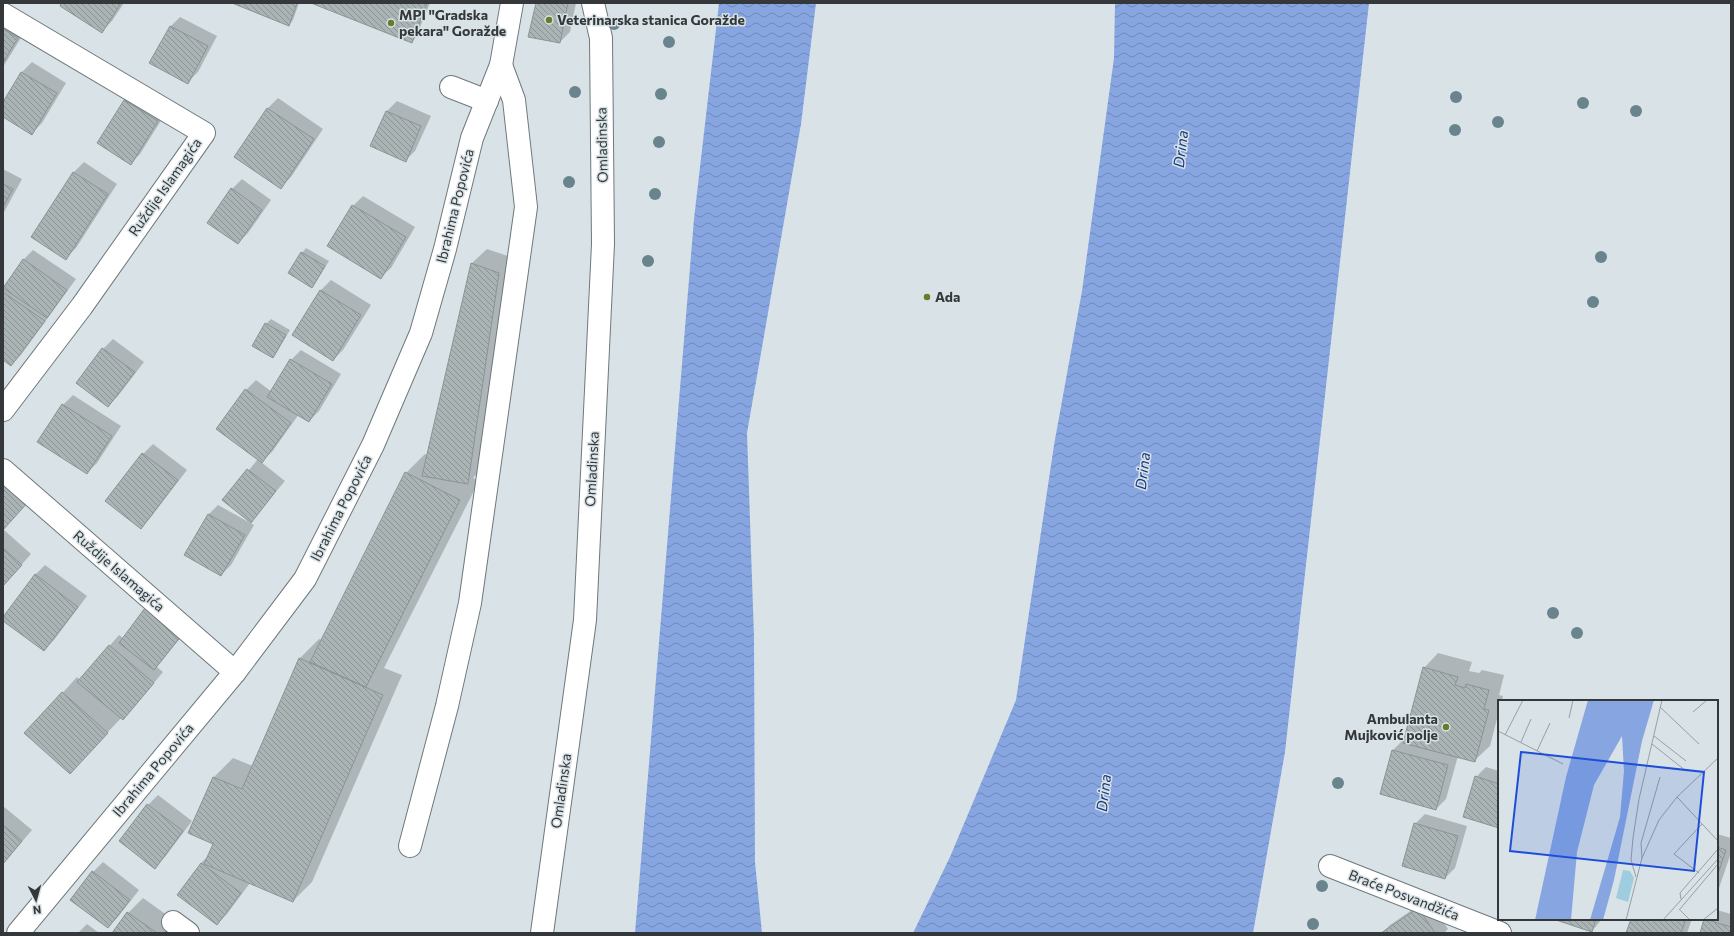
<svg xmlns="http://www.w3.org/2000/svg" width="1734" height="936" font-family="Commissioner,sans-serif">
	<style>
		.water { fill: url(#water-waves) }
		.shadow { fill: #0003 }
		.building { fill: url(#building-back-hatch); stroke: #8b9495 }
		.lines { fill: none; stroke-linecap: round; stroke-linejoin: round }
		.minor-casing { stroke: #6f787b; stroke-width: 24 }
		.minor { stroke: #fff; stroke-width: 22 }
		.tree { fill: #69848d }
		.poi-dot { fill: #677d2e; stroke: #d9e3e7; stroke-width: 1.5 }
		.labels { text-anchor: middle; stroke-width: 3; stroke-linejoin: round; paint-order: stroke }
		.poi-label { font-size: 14px; font-weight: bold; fill: #34383a; stroke: #d9e3e7; text-anchor: start }
		.street-label { font-size: 14px; fill: #34383a; stroke: #d9e3e7 }
		.water-label { font-size: 15px; font-style: italic; fill: #19397d; stroke: #d9e3e7 }
		.inset-road { fill: none; stroke: #979fa2; stroke-width: 1 }
		.view { fill: #1d4ed8; fill-opacity: 0.15; stroke: #1d4ed8; stroke-width: 2 }
		.inset-edge { fill: none; stroke: #34383a; stroke-width: 2 }
	</style>
	<defs>
		<pattern id="water-waves" width="16" height="10" patternUnits="userSpaceOnUse"><rect width="16" height="10" fill="#87a6e1"/><path d="M0 5q4-4 8 0t8 0" fill="none" stroke="#6f88b7"/></pattern>
		<pattern id="building-back-hatch" width="6" height="6" patternUnits="userSpaceOnUse"><rect width="6" height="6" fill="#aab4b5"/><path d="M-1 5l2 2M0 0l6 6M5-1l2 2" fill="none" stroke="#8b9394"/></pattern>
	</defs>
	<rect width="100%" height="100%" fill="#d9e3e7"/>
	<g class="water">
		<polygon points="719,3 816,3 801,124 747,433 754,637 755,862 762,933 635,933 694,219"/>
		<polygon points="1115,3 1369,3 1285,752 1253,933 913,933 950,857 1016,700 1054,445 1082,291 1114,58"/>
	</g>
	<g class="shadow">
		<polygon points="63,3 124,3 112,21 102,31"/>
		<polygon points="235,3 299,3 293,20 289,25"/>
		<polygon points="314,3 430,3 416,37 412,42"/>
		<polygon points="537,3 576,3 570,32 560,42"/>
		<polygon points="3,14 27,28 3,67"/>
		<polygon points="180,17 217,36 198,72 188,82 170,27"/>
		<polygon points="32,62 66,83 42,123 32,133 3,116 3,104 22,72"/>
		<polygon points="135,91 167,111 140,154 130,164 125,101"/>
		<polygon points="278,98 323,129 291,177 281,187 235,156 268,108"/>
		<polygon points="397,101 431,116 415,151 405,161 387,111"/>
		<polygon points="84,162 117,184 76,248 66,258 32,236 74,172"/>
		<polygon points="3,169 22,179 3,214"/>
		<polygon points="242,179 271,200 248,233 238,243 232,189"/>
		<polygon points="363,196 415,227 391,268 381,277 353,206"/>
		<polygon points="306,248 329,261 316,282 312,287 302,253"/>
		<polygon points="487,249 514,258 482,468 473,478 479,481 384,668 402,675 312,882 293,901 250,883 227,914 217,924 201,863 208,856 214,844 189,833 214,777 233,758 253,766 300,658 319,639 322,640 406,473 425,454 428,455 472,263"/>
		<polygon points="33,250 76,279 21,355 11,365 3,359 3,287 10,280 23,260"/>
		<polygon points="331,280 371,305 343,350 333,360 293,335 321,290"/>
		<polygon points="271,319 290,330 277,352 273,357 266,324"/>
		<polygon points="113,339 144,362 118,396 108,406 103,349"/>
		<polygon points="301,350 341,374 319,411 309,421 299,414 272,452 261,462 285,481 251,521 224,500 258,459 246,390 256,380 272,392 291,360"/>
		<polygon points="73,395 121,426 97,463 87,473 63,405"/>
		<polygon points="153,444 187,470 151,517 141,527 106,501 143,454"/>
		<polygon points="218,505 254,525 231,565 221,575 208,515"/>
		<polygon points="3,529 31,554 3,586"/>
		<polygon points="45,565 87,596 54,640 44,650 3,618 35,575"/>
		<polygon points="190,626 157,667 163,672 133,708 123,718 122,717 70,773 26,733 77,677 80,680 119,635 123,638"/>
		<polygon points="1438,653 1472,662 1469,671 1479,673 1482,670 1504,675 1499,695 1503,696 1502,701 1499,701 1499,711 1490,746 1475,760 1458,756 1446,799 1436,809 1381,794 1393,750 1403,740 1405,741 1424,668"/>
		<polygon points="1486,767 1499,771 1499,827 1476,777"/>
		<polygon points="158,795 192,821 165,857 155,867 148,805"/>
		<polygon points="3,806 32,830 3,864"/>
		<polygon points="1425,814 1467,826 1455,868 1445,878 1415,824"/>
		<polygon points="1717,834 1731,838 1731,853 1719,888 1717,890"/>
		<polygon points="103,862 139,890 118,917 108,927 93,872"/>
		<polygon points="143,898 192,933 114,933 128,913"/>
		<polygon points="1428,899 1448,929 1444,933 1382,933 1390,925"/>
		<polygon points="1717,910 1731,914 1731,933 1701,933 1706,919 1717,919"/>
		<polygon points="1556,919 1602,919 1592,931"/>
		<polygon points="1632,919 1692,919 1687,933 1627,933"/>
		<polygon points="87,924 99,933 78,933"/>
	</g>
	<g class="building">
		<polygon points="61,3 121,3 102,33 60,6"/>
		<polygon points="232,3 297,3 289,26"/>
		<polygon points="311,3 427,3 412,43"/>
		<polygon points="536,3 568,3 560,43 528,37"/>
		<polygon points="170,26 208,46 188,84 149,63"/>
		<polygon points="3,29 18,38 3,63"/>
		<polygon points="21,72 57,93 32,135 3,117 3,102"/>
		<polygon points="124,100 158,121 131,165 97,143"/>
		<polygon points="267,108 314,139 281,189 234,157"/>
		<polygon points="386,111 421,126 406,162 370,146"/>
		<polygon points="73,172 108,194 66,260 31,237"/>
		<polygon points="3,184 13,189 3,207"/>
		<polygon points="231,188 262,210 238,244 207,223"/>
		<polygon points="352,205 406,237 381,279 327,246"/>
		<polygon points="301,252 325,266 312,288 288,273"/>
		<polygon points="23,259 67,290 47,318 3,288"/>
		<polygon points="471,263 499,273 468,484 422,476"/>
		<polygon points="320,290 361,315 333,361 292,335"/>
		<polygon points="3,292 45,321 11,366 3,360"/>
		<polygon points="265,323 286,335 273,358 252,346"/>
		<polygon points="102,348 135,372 108,407 76,383"/>
		<polygon points="290,359 332,384 309,422 267,397"/>
		<polygon points="245,389 291,423 262,463 216,429"/>
		<polygon points="62,404 112,436 87,474 37,442"/>
		<polygon points="142,453 178,480 141,529 105,501"/>
		<polygon points="247,469 276,491 251,523 222,500"/>
		<polygon points="405,472 460,500 366,687 310,662"/>
		<polygon points="3,476 30,500 3,530"/>
		<polygon points="208,514 245,535 221,576 184,555"/>
		<polygon points="3,548 22,565 3,586"/>
		<polygon points="35,574 78,607 44,651 3,621 3,617"/>
		<polygon points="145,608 181,636 154,670 119,643"/>
		<polygon points="109,645 154,683 123,720 77,682"/>
		<polygon points="299,658 383,695 293,902 204,864 213,844 188,833 213,777 242,789"/>
		<polygon points="1423,667 1458,677 1455,685 1465,688 1466,684 1489,690 1484,709 1489,710 1475,762 1403,743"/>
		<polygon points="62,692 108,733 70,774 24,733"/>
		<polygon points="1392,750 1448,765 1436,810 1380,794"/>
		<polygon points="1475,776 1499,784 1499,828 1463,817"/>
		<polygon points="147,804 183,831 155,869 119,841"/>
		<polygon points="1414,823 1458,836 1445,879 1402,866"/>
		<polygon points="3,825 22,841 3,864"/>
		<polygon points="1717,847 1726,850 1717,877"/>
		<polygon points="201,863 241,893 217,925 177,895"/>
		<polygon points="92,871 130,900 108,928 70,900"/>
		<polygon points="1418,908 1435,933 1381,933"/>
		<polygon points="127,912 157,933 112,933"/>
		<polygon points="1553,919 1596,919 1592,932"/>
		<polygon points="1631,919 1686,919 1681,933 1626,933"/>
		<polygon points="1704,919 1731,927 1731,933 1700,933"/>
	</g>
	<g class="lines">
		<g class="minor-casing">
			<g id="minor">
				<polyline points="3,14 204,133 82,306 3,410"/>
				<polyline points="451,87 487,101"/>
				<polyline points="3,470 235,672"/>
				<polyline points="410,846 447,706 470,603 526,207 514,100 501,65"/>
				<polyline points="1330,866 1500,933"/>
				<polyline points="173,922 188,933"/>
				<polyline points="18,933 235,672 305,579 373,445 421,333 445,249 472,138 501,65 512,3"/>
				<polyline points="542,933 585,620 603,244 601,38 593,3"/>
			</g>
		</g>
		<use href="#minor" class="minor"/>
	</g>
	<g class="tree">
		<circle cx="614" cy="24" r="6"/>
		<circle cx="669" cy="42" r="6"/>
		<circle cx="575" cy="92" r="6"/>
		<circle cx="661" cy="94" r="6"/>
		<circle cx="1456" cy="97" r="6"/>
		<circle cx="1583" cy="103" r="6"/>
		<circle cx="1636" cy="111" r="6"/>
		<circle cx="1498" cy="122" r="6"/>
		<circle cx="1455" cy="130" r="6"/>
		<circle cx="659" cy="142" r="6"/>
		<circle cx="569" cy="182" r="6"/>
		<circle cx="655" cy="194" r="6"/>
		<circle cx="1601" cy="257" r="6"/>
		<circle cx="648" cy="261" r="6"/>
		<circle cx="1593" cy="302" r="6"/>
		<circle cx="1553" cy="613" r="6"/>
		<circle cx="1577" cy="633" r="6"/>
		<circle cx="1338" cy="783" r="6"/>
		<circle cx="1322" cy="886" r="6"/>
		<circle cx="1313" cy="924" r="6"/>
	</g>
	<g class="poi-dot">
		<circle cx="549" cy="20" r="4"/>
		<circle cx="391" cy="23" r="4"/>
		<circle cx="927" cy="297" r="4"/>
		<circle cx="1446" cy="727" r="4"/>
	</g>
	<g class="labels">
		<g class="poi-label">
			<text x="399" y="20">MPI "Gradska<tspan x="399" dy="16">pekara" Goražde</tspan></text>
			<text x="557" y="25">Veterinarska stanica Goražde</text>
			<text x="935" y="302">Ada</text>
			<text x="1438" y="724" text-anchor="end">Ambulanta<tspan x="1438" dy="16">Mujković polje</tspan></text>
		</g>
		<g class="street-label">
			<text transform="translate(602 145) rotate(-91)" y="5">Omladinska</text>
			<text transform="translate(165 187) rotate(-55)" y="5">Ruždije Islamagića</text>
			<text transform="translate(455 206) rotate(-76)" y="5">Ibrahima Popovića</text>
			<text transform="translate(592 469) rotate(-87)" y="5">Omladinska</text>
			<text transform="translate(341 508) rotate(-63)" y="5">Ibrahima Popovića</text>
			<text transform="translate(119 571) rotate(41)" y="5">Ruždije Islamagića</text>
			<text transform="translate(153 770) rotate(-50)" y="5">Ibrahima Popovića</text>
			<text transform="translate(561 791) rotate(-82)" y="5">Omladinska</text>
			<text transform="translate(1404 895) rotate(21)" y="5">Braće Posvandžića</text>
		</g>
		<g class="water-label">
			<text transform="translate(1181 149) rotate(-83)" y="5">Drina</text>
			<text transform="translate(1143 471) rotate(-83)" y="5">Drina</text>
			<text transform="translate(1104 793) rotate(-83)" y="5">Drina</text>
		</g>
	</g>
	<g transform="translate(1498 700)">
		<rect width="220" height="220" fill="#d9e3e7"/>
		<path d="M125,170L132,171L136,178L130,202L118,198Z" fill="#9dcddf"/>
		<path d="M90,0H156L144,41L116,180L105,220H92L122,117L126,71L124,36L96,85L79,152L73,220H37L68,77Z" fill="#87a6e1"/>
		<path class="inset-road" d="M162,7L201,44M195,12L209,0M71,18L75,0M0,31L65,64M7,35L25,0M156,36L188,61M23,42L33,19M154,44L188,71M39,51L52,23M179,97L220,141M144,158L143,143L162,77M201,173L176,154L204,124M138,177L133,160L135,138L141,99L164,0M183,199L182,193L220,149M181,209L192,220M182,209L220,164M128,220L144,158L161,120L179,97L220,58M165,220L220,159M205,220L220,208"/>
		<path class="view" d="M23,52L206,72L196,171L12,151Z"/>
		<rect width="220" height="220" class="inset-edge"/>
	</g>
	<rect width="1734" height="936" fill="none" stroke="#34383a" stroke-width="8"/>
	<g transform="translate(36 900) rotate(174)" stroke="#d9e3e7" stroke-width="3" paint-order="stroke">
	<path d="M0-3L7 15L0 10L-7 15Z" fill="#34383a"/>
	<text y="-6" font-size="11" font-weight="bold" text-anchor="middle" fill="#34383a">N</text>
	</g>
</svg>
